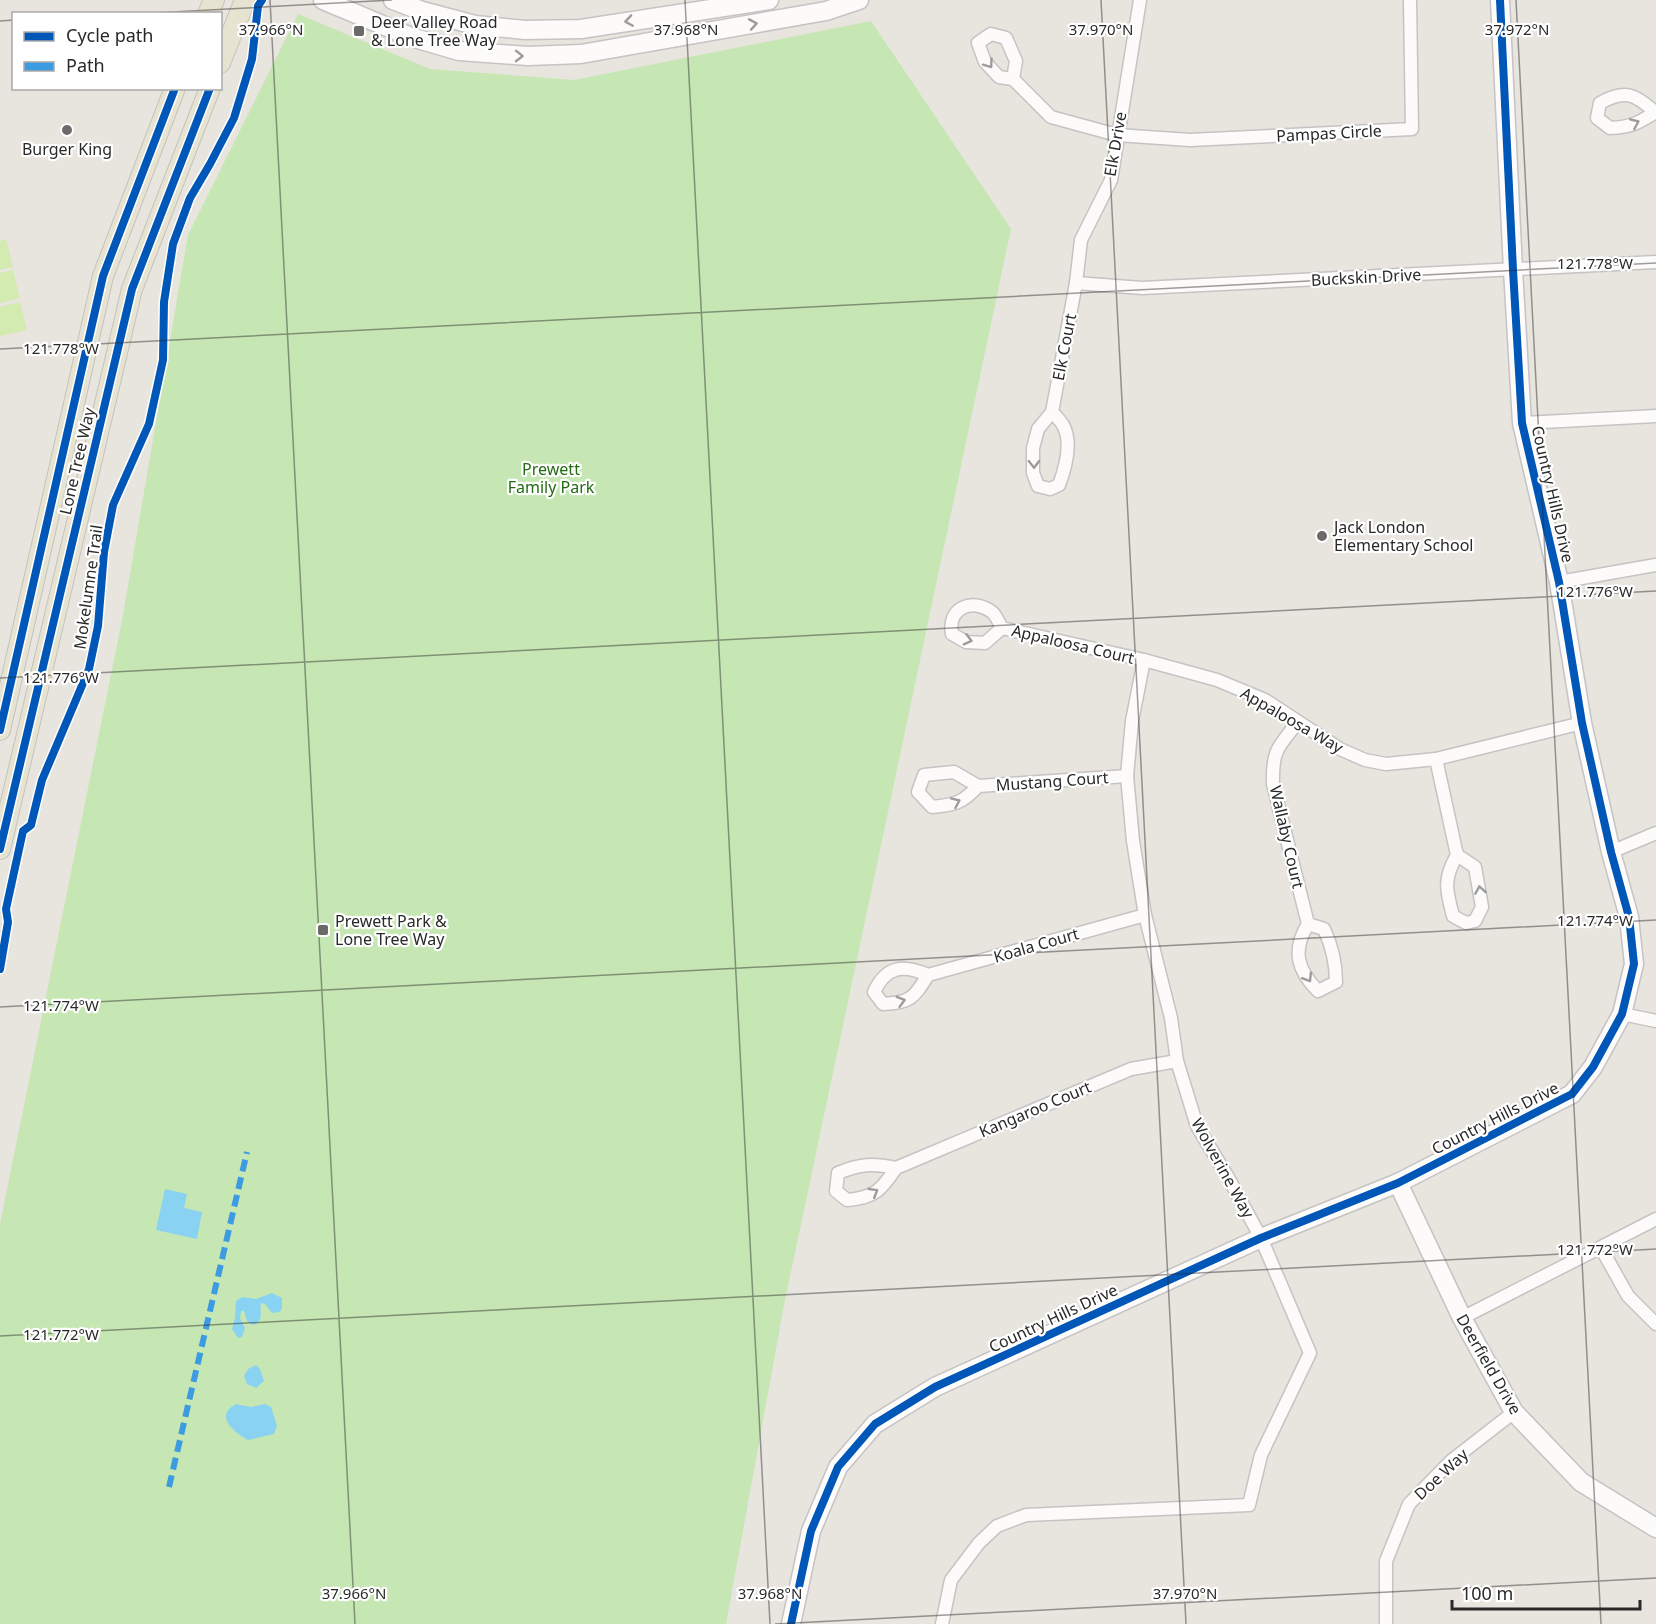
<svg xmlns="http://www.w3.org/2000/svg" width="1656" height="1624" font-family="'Noto Sans',sans-serif">
	<style>
		.green { fill: #c6e7b3 }
		.pitch { fill: #d3ebb0 }
		.water { fill: #8ad2f1 }
		.lines { fill: none; stroke-linecap: round; stroke-linejoin: round }
		.street-casing { stroke: #c5c3c4; stroke-width: 15 }
		.secondary-casing { stroke: #c5c3c4; stroke-width: 21 }
		.primary-casing { stroke: #c4c3c0; stroke-width: 22 }
		.street { stroke: #fcfbfa; stroke-width: 12 }
		.secondary { stroke: #fcfbfa; stroke-width: 18 }
		.primary { stroke: #e7e3d1; stroke-width: 20 }
		.quiet { stroke: #3d9ce1; stroke-width: 6; stroke-dasharray: 12 6; stroke-linecap: butt }
		.cycleway-casing { stroke: #fff; stroke-width: 11 }
		.cycleway { stroke: #0057b8; stroke-width: 8 }
		.oneway { stroke: #9d9c9c }
		.ticks { fill: none; stroke: #292929; stroke-width: 1.5; stroke-opacity: 0.45 }
		.poi-dot { fill: #6c6a68; stroke: #fff; stroke-width: 2 }
		.labels { text-anchor: middle; stroke-width: 4.5; stroke-linejoin: round; paint-order: stroke }
		.poi-label { font-size: 16px; fill: #292929; stroke: #fff; text-anchor: start }
		.street-label { font-size: 16px; fill: #292929; stroke: #fff }
		.park-label { font-size: 16px; fill: #226b13; stroke: #fff }
		.ticks-label { font-size: 15px; text-anchor: middle; fill: #292929; stroke: #fff; stroke-width: 4.5; stroke-linejoin: round; paint-order: stroke }
	</style>
	<rect width="100%" height="100%" fill="#e8e4de"/>
	<polygon class="green" points="298,14 430,69 574,80 871,21 1011,229 784,1305 726,1624 0,1624 0,1224 123,615 188,235"/>
	<g class="pitch">
		<polygon points="6,239 13,267 0,270 0,241"/>
		<polygon points="13,270 20,298 0,303 0,273"/>
		<polygon points="20,302 27,330 0,336 0,307"/>
	</g>
	<g class="water">
		<polygon points="165,1189 187,1194 184,1208 202,1212 197,1239 156,1230"/>
		<path d="M272,1293L282,1298V1309L279,1312L272,1313L265,1304L261,1303C259,1312 265,1321 253,1325L247,1321L244,1311H241L240,1318L245,1328L242,1337L238,1338L232,1329L235,1318L236,1301L242,1297L256,1299Z"/>
		<polygon points="256,1365 260,1369 264,1381 256,1388 247,1384 244,1376 248,1369"/>
		<path d="M236,1404L251,1407L265,1404L271,1407L277,1426L274,1434L248,1440C235,1433 213,1416 236,1404Z"/>
	</g>
	<g class="lines">
		<g class="street-casing">
			<g id="street">
				<polyline points="1013,79 1016,61 1006,38 991,34 978,43 985,62 999,77 1013,79 1051,117 1117,135 1190,140 1412,129 1410,0"/>
				<path d="M1655,112C1635,94 1625,89 1600,103L1597,118L1610,128C1632,127 1638,123 1656,112"/>
				<polyline points="1076,283 1142,288 1656,262"/>
				<path d="M1052,412C1056,416 1062,422 1064,427C1072,444 1065,469 1059,485L1050,489L1038,486L1033,473V448L1038,429L1052,412L1076,283L1081,240L1111,180L1140,0"/>
				<polyline points="1522,423 1656,416"/>
				<polyline points="1559,582 1656,565"/>
				<path d="M1002,628L985,643L966,642L952,634C947,608 972,597 992,612C996,615 999,623 1002,628L1144,660L1217,680L1265,700L1340,749L1365,760L1386,764L1436,759L1582,723"/>
				<path d="M1298,722C1278,747 1272,750 1273,784L1308,924C1292,950 1297,970 1318,991L1336,982C1336,963 1332,946 1324,929L1308,924"/>
				<path d="M1436,759L1457,855C1443,879 1446,890 1453,916L1466,923L1475,921L1482,907L1475,867L1457,855"/>
				<path d="M978,786C963,803 954,805 932,807L918,792L924,775L954,772L978,786L1127,776"/>
				<polyline points="1611,852 1656,833"/>
				<path d="M928,975C914,998 910,1003 883,1004L874,992C886,966 903,964 928,975L1145,915"/>
				<polyline points="1622,1014 1656,1021"/>
				<path d="M896,1168C882,1189 875,1198 847,1200L836,1191L838,1173C860,1164 872,1163 896,1168L1131,1069L1177,1061"/>
				<polyline points="1601,1248 1628,1296 1656,1324"/>
				<polyline points="1462,1318 1656,1219"/>
				<polyline points="942,1624 951,1580 979,1543 997,1526 1026,1515 1249,1505 1261,1455 1310,1353 1261,1238 1229,1179 1197,1126 1177,1061 1171,1018 1145,915 1133,841 1127,776 1132,721 1144,660"/>
				<polyline points="1386,1624 1386,1561 1409,1504 1451,1461 1514,1412"/>
			</g>
		</g>
		<g class="secondary-casing">
			<g id="secondary">
				<polyline points="323,0 411,37 459,51 528,56 581,54 826,11 859,0"/>
				<polyline points="393,0 422,11 475,25 525,30 581,29 769,0"/>
				<polyline points="1398,1183 1462,1318 1514,1412 1581,1482 1656,1528"/>
				<polyline points="791,1624 811,1531 838,1467 875,1424 935,1387 1261,1238 1398,1183 1572,1094 1593,1067 1622,1014 1634,964 1629,917 1611,852 1582,723 1559,582 1522,423 1513,270 1500,0"/>
			</g>
		</g>
		<g class="primary-casing">
			<g id="primary">
				<polyline points="208,14 214,0"/>
				<polyline points="220,63 245,0"/>
				<polyline points="0,730 103,276 175,88"/>
				<polyline points="0,849 132,289 210,88"/>
			</g>
		</g>
		<use href="#street" class="street"/>
		<use href="#secondary" class="secondary"/>
		<use href="#primary" class="primary"/>
		<polyline class="quiet" points="169,1487 247,1152"/>
		<g class="cycleway-casing">
			<g id="cycleway">
				<polyline points="0,730 103,276 175,88"/>
				<polyline points="0,849 132,289 210,88"/>
				<polyline points="0,969 8,922 6,909 23,831 31,825 42,780 89,669 98,626 104,552 113,505 149,424 163,360 164,302 173,244 190,198 210,164 234,118 252,59 258,6 262,0"/>
				<polyline points="791,1624 811,1531 838,1467 875,1424 935,1387 1261,1238 1398,1183 1572,1094 1593,1067 1622,1014 1634,964 1629,917 1611,852 1582,723 1559,582 1522,423 1513,270 1500,0"/>
			</g>
		</g>
		<use href="#cycleway" class="cycleway"/>
	</g>
	<defs><path id="oneway-chevron" d="M-2-3.5L2.5 0L-2 3.5" fill="none" stroke-width="1.6" stroke-linecap="round" stroke-linejoin="round" transform="scale(1.5)"/></defs>
	<g class="oneway">
		<use href="#oneway-chevron" transform="translate(629 21) rotate(171)"/>
		<use href="#oneway-chevron" transform="translate(753 24) rotate(-10)"/>
		<use href="#oneway-chevron" transform="translate(519 56) rotate(1)"/>
		<use href="#oneway-chevron" transform="translate(989 64) rotate(54)"/>
		<use href="#oneway-chevron" transform="translate(1635 123) rotate(-23)"/>
		<use href="#oneway-chevron" transform="translate(1034 464) rotate(89)"/>
		<use href="#oneway-chevron" transform="translate(968 640) rotate(15)"/>
		<use href="#oneway-chevron" transform="translate(956 802) rotate(-24)"/>
		<use href="#oneway-chevron" transform="translate(1480 890) rotate(-99)"/>
		<use href="#oneway-chevron" transform="translate(1308 978) rotate(58)"/>
		<use href="#oneway-chevron" transform="translate(901 1001) rotate(-16)"/>
		<use href="#oneway-chevron" transform="translate(874 1192) rotate(-31)"/>
	</g>
	<path class="ticks" d="M270,0L355,1624M685,0L770,1624M1101,0L1186,1624M1516,0L1601,1624M135,14L392,0M0,21L14,20M0,349L1656,263M0,678L1656,591M0,1007L1656,920M0,1336L1656,1249M775,1624L1656,1578"/>
	<g class="poi-dot">
		<rect x="353" y="25" width="12" height="12" rx="3"/>
		<circle cx="67" cy="130" r="6"/>
		<circle cx="1322" cy="536" r="6"/>
		<rect x="317" y="924" width="12" height="12" rx="3"/>
	</g>
	<g class="labels">
		<g class="poi-label">
			<text x="371" y="28">Deer Valley Road<tspan x="371" dy="18">&amp; Lone Tree Way</tspan></text>
			<text x="67" y="155" text-anchor="middle">Burger King</text>
			<text x="1334" y="533">Jack London<tspan x="1334" dy="18">Elementary School</tspan></text>
			<text x="335" y="927">Prewett Park &amp;<tspan x="335" dy="18">Lone Tree Way</tspan></text>
		</g>
		<g class="street-label">
			<text transform="translate(1329 133) rotate(-3)" y="6">Pampas Circle</text>
			<text transform="translate(1115 144) rotate(-80)" y="6">Elk Drive</text>
			<text transform="translate(1366 277) rotate(-3)" y="6">Buckskin Drive</text>
			<text transform="translate(1064 347) rotate(-79)" y="6">Elk Court</text>
			<text transform="translate(77 461) rotate(-77)" y="6">Lone Tree Way</text>
			<text transform="translate(1553 494) rotate(77)" y="6">Country Hills Drive</text>
			<text transform="translate(88 587) rotate(-82)" y="6">Mokelumne Trail</text>
			<text transform="translate(1073 644) rotate(13)" y="6">Appaloosa Court</text>
			<text transform="translate(1292 720) rotate(30)" y="6">Appaloosa Way</text>
			<text transform="translate(1052 781) rotate(-4)" y="6">Mustang Court</text>
			<text transform="translate(1287 837) rotate(77)" y="6">Wallaby Court</text>
			<text transform="translate(1036 945) rotate(-16)" y="6">Koala Court</text>
			<text transform="translate(1035 1109) rotate(-23)" y="6">Kangaroo Court</text>
			<text transform="translate(1495 1118) rotate(-27)" y="6">Country Hills Drive</text>
			<text transform="translate(1223 1168) rotate(61)" y="6">Wolverine Way</text>
			<text transform="translate(1053 1318) rotate(-25)" y="6">Country Hills Drive</text>
			<text transform="translate(1489 1364) rotate(60)" y="6">Deerfield Drive</text>
			<text transform="translate(1441 1474) rotate(-43)" y="6">Doe Way</text>
		</g>
		<g class="park-label">
			<text x="551" y="475">Prewett<tspan x="551" dy="18">Family Park</tspan></text>
		</g>
	</g>
	<g class="ticks-label">
		<text x="686" y="35">37.968°N</text>
		<text x="271" y="35">37.966°N</text>
		<text x="1101" y="35">37.970°N</text>
		<text x="1517" y="35">37.972°N</text>
		<text x="1595" y="269">121.778°W</text>
		<text x="61" y="354">121.778°W</text>
		<text x="1595" y="597">121.776°W</text>
		<text x="61" y="683">121.776°W</text>
		<text x="1595" y="926">121.774°W</text>
		<text x="61" y="1011">121.774°W</text>
		<text x="1595" y="1255">121.772°W</text>
		<text x="61" y="1340">121.772°W</text>
		<text x="354" y="1599">37.966°N</text>
		<text x="770" y="1599">37.968°N</text>
		<text x="1185" y="1599">37.970°N</text>
	</g>
	<rect x="12" y="12" width="210" height="78" fill="#ffffff" stroke="#a9a9a9" stroke-width="1.5"/>
	<rect x="24" y="32" width="30" height="9" fill="#0057b8" stroke="#a9a9a9" stroke-width="1.5"/>
	<text x="66" y="42" font-size="18" fill="#292929">Cycle path</text>
	<rect x="24" y="62" width="30" height="9" fill="#3d9ce1" stroke="#a9a9a9" stroke-width="1.5"/>
	<text x="66" y="72" font-size="18" fill="#292929">Path</text>
	<path d="M1452 1600v9h188v-9" fill="none" stroke="#292929" stroke-width="3"/>
	<text x="1461" y="1600" font-size="18" fill="#292929" stroke="#ffffff" stroke-width="4.5" paint-order="stroke">100 m</text>
</svg>
